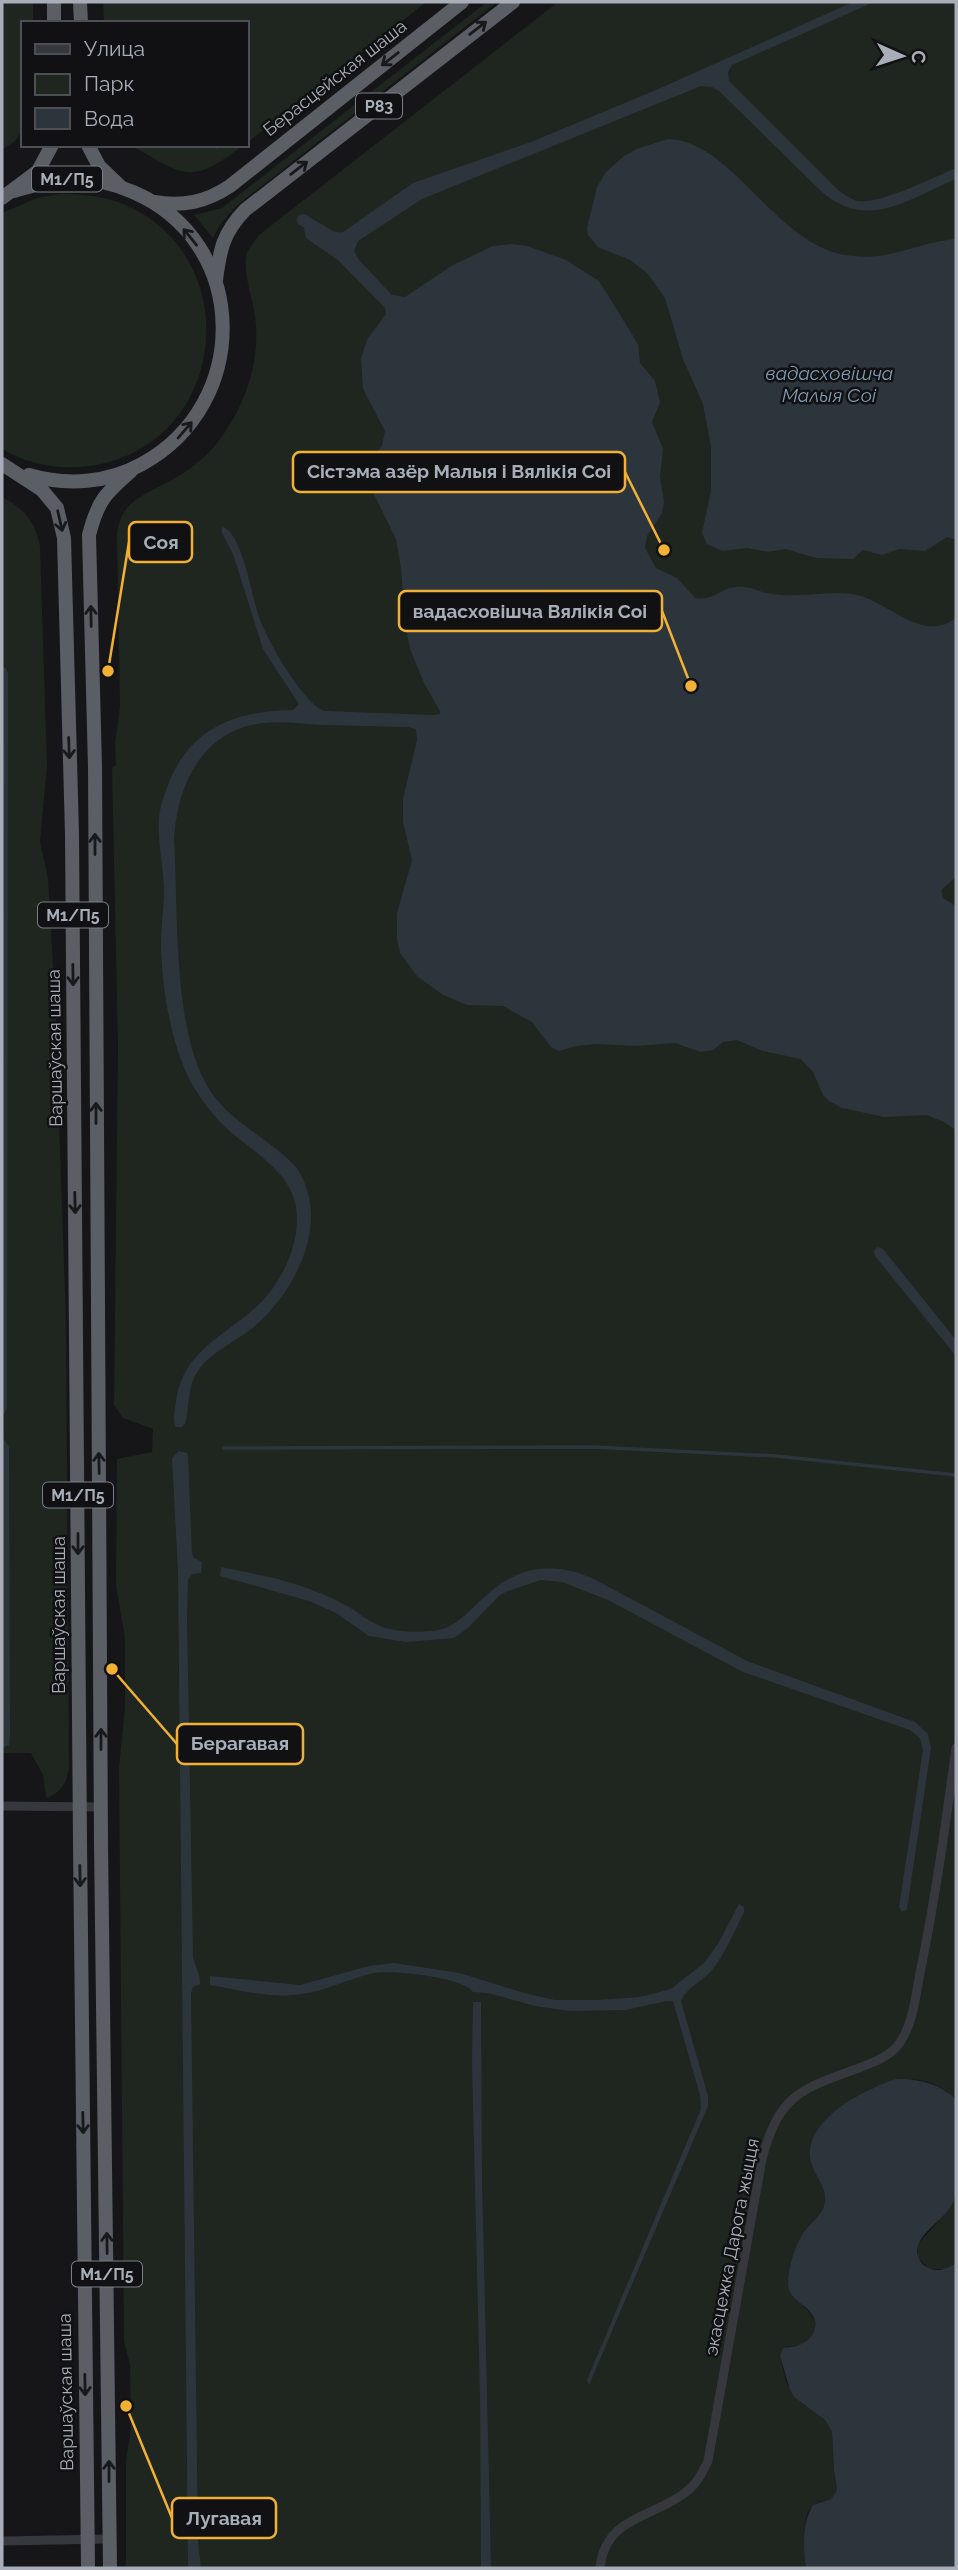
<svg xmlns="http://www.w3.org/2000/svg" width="958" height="2570" font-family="Raleway,sans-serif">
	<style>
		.green { fill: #1e261f }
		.water { fill: #2c353c }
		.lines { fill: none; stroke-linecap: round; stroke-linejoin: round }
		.stream { stroke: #2c353c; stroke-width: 3.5 }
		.canal { stroke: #2c353c; stroke-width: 12 }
		.minor { stroke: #37383d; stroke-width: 9 }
		.trunk { stroke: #5b5e65; stroke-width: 14 }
		.oneway { stroke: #18191b }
		.labels { text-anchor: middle; stroke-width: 5; stroke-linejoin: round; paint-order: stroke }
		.shield { fill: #111113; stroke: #7b7e86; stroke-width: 2 }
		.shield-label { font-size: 16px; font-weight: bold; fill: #a8adb8 }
		.street-label { font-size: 18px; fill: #a8adb8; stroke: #111113 }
		.water-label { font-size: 19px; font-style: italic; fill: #7f9bb3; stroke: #111113 }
		.leader { fill: none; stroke: #f2b134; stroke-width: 2.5 }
		.callout-dot { fill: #f2b134; stroke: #111113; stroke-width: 2.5 }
		.callout { fill: #111113; stroke: #f2b134; stroke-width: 2.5 }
		.callout-label { font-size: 19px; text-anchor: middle; font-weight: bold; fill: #a8adb8 }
	</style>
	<rect width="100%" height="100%" fill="#161618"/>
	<g class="green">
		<polygon points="2,2 33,2 33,23 23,23 23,129 14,142 2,150"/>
		<polygon points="103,2 426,2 247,143 247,23 104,23"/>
		<polygon points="487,2 497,2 236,206 220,225 213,238 194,215 222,208"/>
		<path d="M558,2H956V2099C915,2060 863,2085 829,2120C822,2127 813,2135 811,2146C809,2165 828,2183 825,2203C821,2228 791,2245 788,2279C786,2301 830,2316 811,2337C804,2345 796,2346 786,2347L780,2356L786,2382L794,2397L825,2420L832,2432L834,2470L837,2491L831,2499C824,2501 815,2503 810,2509C802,2520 804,2555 806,2568H126V2461L131,2428L130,2365L124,2341L119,1767L125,1708V1637L116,1586L117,1459L152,1452L153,1429L123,1418L114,1405L118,1046L112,768L116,765L115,744L120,706L117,533C119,523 121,516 127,508C139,494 161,487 177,477C186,472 195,465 203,458C217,446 229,427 238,410C250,386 258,355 256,327C256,306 241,272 247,253C249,247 255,241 259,235Z"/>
		<path d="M130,145H243C190,187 184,175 130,145Z"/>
		<path d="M60,194C83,194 106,196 128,206C243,259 228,432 105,463C69,472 34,467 2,449V213L37,198Z"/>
		<path d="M2,497C24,509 35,521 40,546L47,766L40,842L48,878L55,1000L66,1324L69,1767C67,1782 62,1791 48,1798L46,1797L43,1775L31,1753H2Z"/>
		<polygon points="956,2195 956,2263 946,2269 929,2269 918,2258 918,2244 949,2210"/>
	</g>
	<g class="water">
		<path d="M853,2H874L732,65L728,72L729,81L838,190C844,194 850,199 857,201C880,205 934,177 956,168V179C908,199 867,232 821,191L719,91L712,87L701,86L422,199L358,241L354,251L359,260L392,295L405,297L453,265L493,246L512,244L527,246L566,260L599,281L638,344L640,363L655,381L660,402L652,422L663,449L660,477L664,502L662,513L647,536L645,548L656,568L677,578L695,598C713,601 720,589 735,587C745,585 757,591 767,593C796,599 823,591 852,594C886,598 921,645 956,618V877L941,890L943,898L956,906V1130L944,1122L927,1115L884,1117L842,1108L829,1101L823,1095L813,1072L801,1059L763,1051L737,1040L723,1042L713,1050L701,1052L675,1043L635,1046L596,1044L576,1046L559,1051L551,1047L532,1022L503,1006L467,1005L443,995L417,976L400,953L397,940V913L412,860L403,822V799L417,740L416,729L408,727C380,726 351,726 322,725C303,724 283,721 263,723C203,730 177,784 174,839C179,910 170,1046 218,1101C240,1127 273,1142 296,1167C332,1219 297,1289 256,1325C239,1340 214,1350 200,1368C187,1384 190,1405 185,1424L182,1427H176C172,1419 175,1410 176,1401C184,1343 238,1333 270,1292C286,1271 297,1245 297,1218C297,1173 253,1153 224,1126C209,1111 193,1089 185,1070C169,1032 162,985 161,945C161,929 163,913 164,897C165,871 157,845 159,818C160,805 165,794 169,782C192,727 236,711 293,710L299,704L263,649L233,554L222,533V527C241,529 252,596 258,614C265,637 302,702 324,711L434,715L440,714V711L424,683L410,649L405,623L401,568L396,539L366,478L368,462L382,446L385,431L363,389L361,358L368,338L386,314L385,308L338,260L306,238L304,229L313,221C324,222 331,235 343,232L413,183L531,142L656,90Z"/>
		<path d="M668,139C730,140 773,239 840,254C890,264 911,243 956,239V540L947,537L925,551L899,549L882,555L863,550L853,559L817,558L785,549L768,552L747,548L722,551L707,544L702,533L711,491V446L703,404L683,359L665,298L647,273L630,260L598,247L588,235L587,228L597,187L606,172L624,156L637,149Z"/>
		<polygon points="2,667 6,668 8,673 7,1407 5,1413 2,1414"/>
		<polygon points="877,1247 883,1249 956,1340 956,1356 875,1256 874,1251"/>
		<polygon points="3,1438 9,1447 10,1736 9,1745 2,1748"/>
		<path d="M179,1451L187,1453L188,1457L192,1554L194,1558L202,1562L201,1573L192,1574L188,1580L187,1618L193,1956C195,1967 200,1973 200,1984L193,1987L191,1993L198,2543L201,2568H189L188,2565L178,1571L172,1458Z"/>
		<path d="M221,1567C248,1573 278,1577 304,1587C317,1592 331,1597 343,1604C353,1608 361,1616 370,1621C388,1632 412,1633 432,1631C454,1629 465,1615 480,1601C515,1566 552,1559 596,1580L747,1661L915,1722L928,1734L931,1748L907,1909L902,1912L899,1907L923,1750L920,1738L910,1730L743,1672L608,1600L562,1582L541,1580L508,1591L500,1595L468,1628L454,1638L406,1642L369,1636L336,1613L309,1601L220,1576Z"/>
		<path d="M739,1904L744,1907V1912C734,1932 726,1952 712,1970C703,1981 687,1987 681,2001L708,2096V2106L589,2385L587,2380L701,2109L700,2095L673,2001H666L626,2010L570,2011L535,2006L488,1993L473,1992C463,1977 393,1970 374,1973C350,1978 326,1991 301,1994C272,1999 239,1990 210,1985V1976L300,1985L369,1966L394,1963L460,1973L524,1993L555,2000H598L640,1997L671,1989L704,1963L718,1944Z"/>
		<polygon points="473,2002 481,2002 482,2178 491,2568 481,2568 480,2396 472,2062"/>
		<path d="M896,2079C918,2078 940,2084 956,2099C956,2129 958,2162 956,2192C953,2216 928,2224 919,2243C914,2254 920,2266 931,2269C940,2272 948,2268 956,2263V2568H806C803,2549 802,2522 813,2505L831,2499L837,2490L834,2470L832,2432L825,2420L794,2397L790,2390L780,2356L783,2348C788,2347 794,2347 799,2345C811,2341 820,2328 813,2316C806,2303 788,2300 788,2283C788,2268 795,2245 804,2232C811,2222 823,2216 825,2202C827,2185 812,2174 810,2157C807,2118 865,2089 896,2079Z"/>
	</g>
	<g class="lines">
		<g class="stream">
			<polyline points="216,145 217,147"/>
			<polyline points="224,1448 593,1447 776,1456 956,1475"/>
		</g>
		<polyline class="canal" points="303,220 321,231"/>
		<g class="minor">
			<polyline points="2,1806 102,1807"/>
			<polyline points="2,2541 109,2539"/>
			<path d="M600,2568C605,2516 654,2518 686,2492C697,2484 702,2473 708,2461L762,2159C779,2095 800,2089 859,2068C874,2062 889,2057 899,2044C914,2023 916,1992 921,1968C936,1895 946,1821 956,1748"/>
		</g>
		<g class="trunk">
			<polyline points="54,2 54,23"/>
			<polyline points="80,2 81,23"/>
			<polyline points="88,145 99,166 120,186"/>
			<path d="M14,191C31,186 47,181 65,179C88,178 112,183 133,192C250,242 252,404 142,464C108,483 67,486 29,475"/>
			<polyline points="2,198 38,171 52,145"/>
			<path d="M154,202C183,207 206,202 230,186L462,2"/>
			<path d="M216,280C220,249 223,233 245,210L513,2"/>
			<polyline points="2,464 42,490 57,508 64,538 72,834 80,1843 88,2568"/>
			<path d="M110,2568L101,1843L95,767L89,535C98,500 105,494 131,471"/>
		</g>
	</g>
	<defs><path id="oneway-shaft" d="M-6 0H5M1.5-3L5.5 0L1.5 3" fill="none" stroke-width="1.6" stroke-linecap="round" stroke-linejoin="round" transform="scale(1.75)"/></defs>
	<g class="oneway">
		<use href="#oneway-shaft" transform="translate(478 28) rotate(-38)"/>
		<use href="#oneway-shaft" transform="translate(390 59) rotate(142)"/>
		<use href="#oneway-shaft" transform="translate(299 168) rotate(-38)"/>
		<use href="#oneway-shaft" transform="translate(190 237) rotate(-129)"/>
		<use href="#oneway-shaft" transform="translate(185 430) rotate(-49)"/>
		<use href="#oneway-shaft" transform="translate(60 521) rotate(77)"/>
		<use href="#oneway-shaft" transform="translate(91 616) rotate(-91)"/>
		<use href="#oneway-shaft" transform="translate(69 748) rotate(88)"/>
		<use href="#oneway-shaft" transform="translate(95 844) rotate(-90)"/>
		<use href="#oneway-shaft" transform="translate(73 975) rotate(89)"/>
		<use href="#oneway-shaft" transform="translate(96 1113) rotate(-90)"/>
		<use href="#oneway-shaft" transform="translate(75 1203) rotate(89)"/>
		<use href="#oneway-shaft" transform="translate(99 1463) rotate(-91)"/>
		<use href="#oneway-shaft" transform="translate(78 1544) rotate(90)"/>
		<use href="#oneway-shaft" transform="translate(101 1739) rotate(-90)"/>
		<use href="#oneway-shaft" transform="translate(80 1876) rotate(89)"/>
		<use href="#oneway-shaft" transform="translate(83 2123) rotate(89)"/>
		<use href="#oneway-shaft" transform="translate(107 2243) rotate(-91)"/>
		<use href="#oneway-shaft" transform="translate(85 2385) rotate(89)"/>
		<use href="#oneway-shaft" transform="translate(109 2471) rotate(-90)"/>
	</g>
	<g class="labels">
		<g class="shield">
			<rect x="356" y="93.5" width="46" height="25" rx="5"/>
			<rect x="32" y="166.5" width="70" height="25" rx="5"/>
			<rect x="38" y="902.5" width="70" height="25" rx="5"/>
			<rect x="43" y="1482.5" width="70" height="25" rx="5"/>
			<rect x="72" y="2261.5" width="70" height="25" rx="5"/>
		</g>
		<g class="shield-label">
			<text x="379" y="112">Р83</text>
			<text x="67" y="185">М1/П5</text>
			<text x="73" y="921">М1/П5</text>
			<text x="78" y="1501">М1/П5</text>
			<text x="107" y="2280">М1/П5</text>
		</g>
		<g class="street-label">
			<text transform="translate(335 78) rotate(-38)" y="6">Берасцейская шаша</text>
			<text transform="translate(55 1048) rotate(-91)" y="6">Варшаўская шаша</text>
			<text transform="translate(59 1615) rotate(-90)" y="6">Варшаўская шаша</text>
			<text transform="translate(732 2247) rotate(-79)" y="6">экасцежка Дарога жыцця</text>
			<text transform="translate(66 2392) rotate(-91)" y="6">Варшаўская шаша</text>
		</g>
		<g class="water-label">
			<text x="829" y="380">вадасховішча<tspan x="829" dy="22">Малыя Соі</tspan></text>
		</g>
	</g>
	<path class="leader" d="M664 550L625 472M108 671L129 542M691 686L662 611M112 1669L177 1744M126 2406L172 2518"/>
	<g class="callout-dot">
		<circle cx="664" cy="550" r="7"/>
		<circle cx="108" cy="671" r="7"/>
		<circle cx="691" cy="686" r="7"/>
		<circle cx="112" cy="1669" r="7"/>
		<circle cx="126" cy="2406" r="7"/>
	</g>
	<g class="callout">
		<rect x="293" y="452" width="332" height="40" rx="7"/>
		<rect x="129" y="522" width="63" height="40" rx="7"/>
		<rect x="399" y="591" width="263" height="40" rx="7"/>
		<rect x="177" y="1724" width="126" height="40" rx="7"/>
		<rect x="172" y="2498" width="104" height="40" rx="7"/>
	</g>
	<g class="callout-label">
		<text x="459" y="478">Сістэма азёр Малыя і Вялікія Соі</text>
		<text x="161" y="549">Соя</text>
		<text x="530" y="618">вадасховішча Вялікія Соі</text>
		<text x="240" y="1750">Берагавая</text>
		<text x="224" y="2525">Лугавая</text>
	</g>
	<rect width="958" height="2570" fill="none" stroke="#a8adb8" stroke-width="7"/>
	<rect x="21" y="21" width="228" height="126" fill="#111113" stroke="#4d4f55" stroke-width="2"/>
	<rect x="35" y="44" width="35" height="10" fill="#37383d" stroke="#4d4f55" stroke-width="2"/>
	<text x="84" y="56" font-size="21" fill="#a8adb8">Улица</text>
	<rect x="35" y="74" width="35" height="21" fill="#1e261f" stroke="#4d4f55" stroke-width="2"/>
	<text x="84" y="91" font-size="21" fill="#a8adb8">Парк</text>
	<rect x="35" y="108" width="35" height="21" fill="#2c353c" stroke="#4d4f55" stroke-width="2"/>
	<text x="84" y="126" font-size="21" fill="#a8adb8">Вода</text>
	<g transform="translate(902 56) rotate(93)" stroke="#111113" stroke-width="5" paint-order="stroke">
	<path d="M0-5L12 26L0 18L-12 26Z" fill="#a8adb8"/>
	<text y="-10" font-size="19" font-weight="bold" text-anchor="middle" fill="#a8adb8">С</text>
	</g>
</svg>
